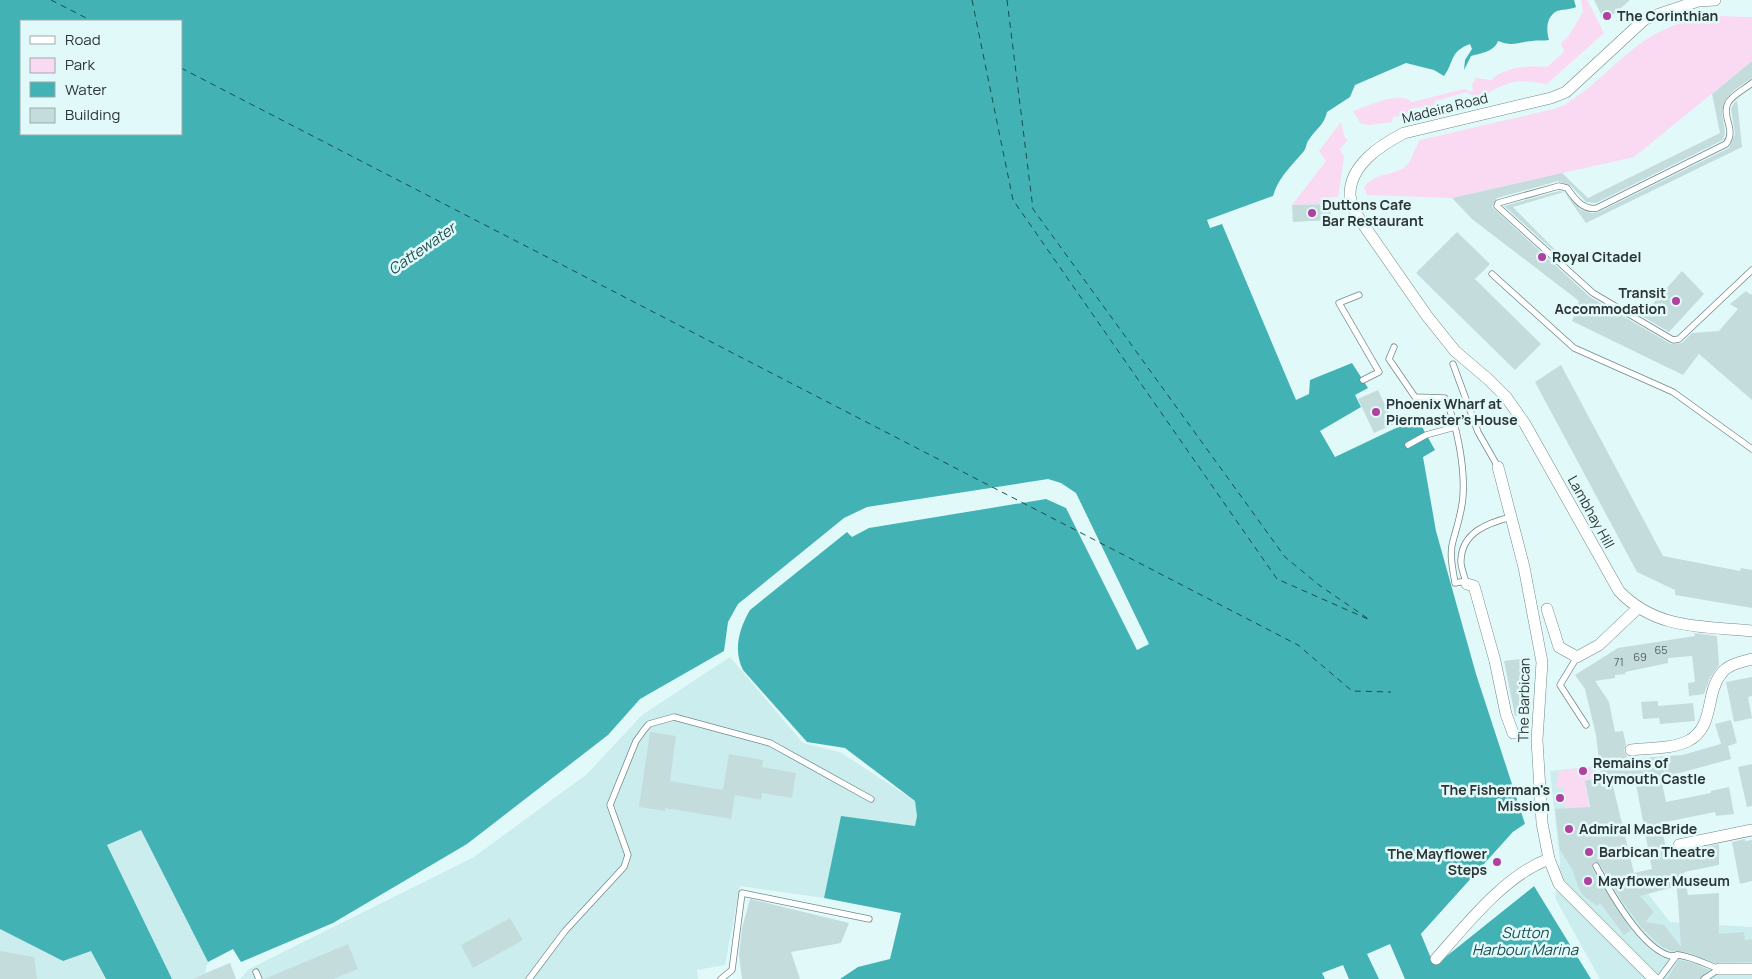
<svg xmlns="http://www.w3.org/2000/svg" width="1752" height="979" font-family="Manrope,sans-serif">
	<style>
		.built { fill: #cceded }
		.green { fill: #f9daf2 }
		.water { fill: #42b2b5; fill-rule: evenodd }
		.pier { fill: #e2f9fa }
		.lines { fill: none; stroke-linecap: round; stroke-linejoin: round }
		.ferry { stroke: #1c4d4e; stroke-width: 1; stroke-dasharray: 6 5; stroke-linecap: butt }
		.building { fill: #c5dcdd; fill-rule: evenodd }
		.lane-casing { stroke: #738989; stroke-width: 7 }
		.street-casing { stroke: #738989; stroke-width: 12 }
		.lane { stroke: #fff; stroke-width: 5.5 }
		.street { stroke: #fff; stroke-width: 11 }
		.poi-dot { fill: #b0419e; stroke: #e2f9fa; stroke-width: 2 }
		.labels { text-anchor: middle; stroke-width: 5; stroke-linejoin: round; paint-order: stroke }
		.number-label { font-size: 11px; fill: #536060 }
		.poi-label { font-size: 14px; font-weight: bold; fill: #2d3636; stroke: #e2f9fa; text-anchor: start }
		.street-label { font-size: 14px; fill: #2d3636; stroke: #e2f9fa }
		.water-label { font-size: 15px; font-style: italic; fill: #1c4d4e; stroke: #e2f9fa }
	</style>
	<rect width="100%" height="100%" fill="#e2f9fa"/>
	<g class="built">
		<polygon points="730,657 803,743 840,752 915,801 917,816 915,826 841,817 824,898 740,886 725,965 697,970 698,979 240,979 249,969 474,857 587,774 642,715"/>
		<polygon points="1577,768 1602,867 1638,881 1670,922 1752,927 1752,979 1600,979 1555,898 1560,862 1550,771"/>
		<polygon points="141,830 208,962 205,973 230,963 236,979 172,979 107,845"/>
		<polygon points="0,929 63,961 91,950 105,979 0,979"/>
	</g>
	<g class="green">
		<path d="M1581,0H1587L1604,33L1547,84C1510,78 1508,82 1477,99L1467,92L1435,101L1434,106L1414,108L1413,114L1393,117L1392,122L1369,125L1361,124L1353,111C1368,106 1400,90 1412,102L1464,89L1473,92L1472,85L1476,78L1491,80C1504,67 1529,65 1547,67L1564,52L1561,43L1568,37L1583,12Z"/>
		<path d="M1716,16L1752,17V61L1634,157L1452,198L1367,195L1364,187C1378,170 1395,177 1407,165C1412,160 1415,147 1420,140L1558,108C1592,91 1615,60 1647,39C1668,25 1691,19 1716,16Z"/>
		<polygon points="1341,122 1345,138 1348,140 1340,149 1344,157 1338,197 1330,197 1330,204 1292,205 1326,161 1319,151"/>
		<polygon points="1595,766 1598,778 1585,782 1590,811 1565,809 1563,787 1556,787 1558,771"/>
	</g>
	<path class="water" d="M0,0H1574L1576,7C1570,10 1562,9 1557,11C1546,17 1546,30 1549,40C1543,41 1538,40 1532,41C1518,42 1512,47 1498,41C1494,52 1481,53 1471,56L1464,70L1465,60L1472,49L1470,44C1449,52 1455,61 1444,76L1434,70L1406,63L1355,85L1350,97L1327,112C1324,126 1315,129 1308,141C1306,144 1306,149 1304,151C1292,165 1278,178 1273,196L1207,220L1210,228L1222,224L1296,400L1309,394L1310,380L1352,363L1368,388L1355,395L1361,407L1320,431L1335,457L1417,418L1435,450L1423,457L1436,531L1476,674L1525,824L1513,832L1421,934L1430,956L1443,959L1534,886L1591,979H1405L1390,944L1367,954L1379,979H1349L1343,965L1322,973L1325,979H840L858,967L890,959L901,913L824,898L841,816L915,826L917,816L915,801L845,748L807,742L743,670C733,650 739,629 750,610L847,532L852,537L869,528L1046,499L1066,508L1137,650L1149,644L1076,493L1061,483L1048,479L867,507L844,518L738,604L728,622L724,651L640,699L608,735L467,844L333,923L241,962L233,949L208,962L141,830L107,845L172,979H106L91,951L63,961L0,929ZM21,21H181V134H21Z"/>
	<polygon class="pier" points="1525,824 1526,827 1515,834 1424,935 1433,954 1441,957 1534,883 1534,886 1436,964 1421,934 1513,832"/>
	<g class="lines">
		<g class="ferry">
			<polyline points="51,0 92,21"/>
			<polyline points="972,0 1013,200 1277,579 1370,620"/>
			<polyline points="1007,0 1033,209 1285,557 1319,585 1367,618"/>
			<polyline points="181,68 1298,645 1352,691 1391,692"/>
		</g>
	</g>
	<g class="building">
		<polygon points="1594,0 1630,0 1605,22"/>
		<polygon points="1752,61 1752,78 1733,91 1724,102 1722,113 1725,133 1723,140 1596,203 1586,202 1570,185 1558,181 1497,198 1492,207 1590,297 1671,344 1682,343 1692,333 1719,331 1738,309 1730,304 1746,291 1751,295 1752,293 1752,400 1699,354 1683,375 1572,321 1579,301 1472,219 1452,198 1562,173 1588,198 1720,133 1712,94"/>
		<polygon points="1745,94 1737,100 1742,147 1586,223 1564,192 1513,207 1576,271 1504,206 1559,191 1564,192 1581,210 1591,213 1599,212 1729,148 1735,134 1731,109 1734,103"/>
		<polygon points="1330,204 1331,220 1293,222 1292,205"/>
		<polygon points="1457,232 1490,264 1475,279 1541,344 1515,370 1416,273"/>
		<polygon points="1682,271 1704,294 1669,332 1642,316"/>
		<polygon points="1561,365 1663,556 1740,571 1741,568 1752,570 1752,608 1675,595 1675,590 1637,572 1535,382"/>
		<polygon points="1378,390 1394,424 1374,433 1358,399"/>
		<path d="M1694,633L1717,636L1719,665L1710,678L1704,694L1689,696L1688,683L1695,682L1692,656L1668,658V663L1625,672L1626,674L1615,675V678L1595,681L1609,702L1615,732L1623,731L1626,745L1624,751L1628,759L1682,755L1721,744L1715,724L1731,720L1737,743L1728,746L1731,759L1661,778L1666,802L1711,793V791L1729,787L1734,814L1716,816L1715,812L1661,823L1667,854L1719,844V865L1684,872L1688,895L1719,893V934L1744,932L1745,940L1752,939V962L1715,963L1690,953L1672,951L1662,947L1642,928L1622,901L1600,864L1594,862L1592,868L1631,930L1624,935L1600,903L1597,906L1584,896L1579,889L1572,869L1560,850L1555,809L1590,807L1585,781L1601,777L1596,735L1585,689L1575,675L1618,648L1695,636ZM1635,779L1652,869L1634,873L1612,782ZM1676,884L1678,901L1681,947L1664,925L1645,922L1654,912L1640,896L1674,887Z"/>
		<polygon points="1520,659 1527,715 1515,716 1504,661"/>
		<polygon points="1752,677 1752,696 1748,697 1752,718 1734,722 1726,682"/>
		<polygon points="1658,701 1658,706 1693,703 1695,721 1660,724 1659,718 1643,719 1641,702"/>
		<polygon points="650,732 676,736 670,781 723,790 729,754 763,760 762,767 796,773 792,798 762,793 761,800 735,795 731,819 665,808 665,811 639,807"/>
		<polygon points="1752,764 1752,806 1747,807 1738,767"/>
		<polygon points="1745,839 1745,841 1752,840 1752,881 1740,884 1732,842"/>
		<polygon points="750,899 771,904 849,923 841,943 791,952 800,979 742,979 739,955 742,928"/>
		<polygon points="510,918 523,940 473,968 461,945"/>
		<polygon points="348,944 358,969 333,979 264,979"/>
		<polygon points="0,951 34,957 37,979 0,979"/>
		<polygon points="1679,960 1692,963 1709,970 1699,979 1667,979"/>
		<polygon points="230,963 236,979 193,979"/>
	</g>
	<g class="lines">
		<g class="lane-casing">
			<g id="lane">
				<path d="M1752,83C1745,89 1732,95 1728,103C1721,117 1737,130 1726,144L1597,208C1583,211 1574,198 1567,188L1559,186L1498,203L1497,206L1593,293L1673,340L1679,339L1752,270"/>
				<polyline points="1492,274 1574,348 1673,392 1752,449"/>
				<polyline points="1359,295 1339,303 1379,372 1363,380"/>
				<path d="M1394,347L1389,359L1415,397L1445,398C1457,424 1465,467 1463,496C1462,512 1457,526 1453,541C1449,554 1453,570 1455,583L1466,581"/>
				<polyline points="1453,364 1478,432 1498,467"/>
				<polyline points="1408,445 1426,435 1455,427"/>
				<path d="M1466,583C1465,576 1460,567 1461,560C1462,532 1488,523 1511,517"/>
				<polyline points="1577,657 1560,685 1586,725"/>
				<path d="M1596,866C1609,890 1642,950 1671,956C1674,956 1676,955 1679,955C1692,957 1706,964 1719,969"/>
				<polyline points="256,972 259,979"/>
				<polyline points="529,979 565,931 624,867 628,855 610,805 636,741 644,730 649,724 674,717 770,743 871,799"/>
				<polyline points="721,979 732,970 742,893 869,919"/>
				<polyline points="1659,979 1677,955"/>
				<polyline points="1704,979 1719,969"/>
			</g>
		</g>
		<g class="street-casing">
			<g id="street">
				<path d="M1715,0L1698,1L1645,19L1566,92L1551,98L1404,133C1381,145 1349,165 1350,196C1351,202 1354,209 1356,214L1427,316L1455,351L1489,380L1506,397L1525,424L1619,591C1656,630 1703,626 1752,631"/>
				<polyline points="1498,467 1524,567 1542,662 1537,740 1542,823 1549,859 1559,884 1654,979"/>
				<polyline points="1467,584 1474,586 1495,661 1506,714 1513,733"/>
				<polyline points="1547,609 1559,647 1577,657 1599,645 1638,608"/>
				<path d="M1631,750C1649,748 1672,749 1688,741C1715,727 1705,694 1721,674C1728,664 1742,662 1752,659"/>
				<polyline points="1679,845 1752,830"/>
				<path d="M1436,959C1466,925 1505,875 1549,859"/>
				<polyline points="1719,969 1752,969"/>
			</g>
		</g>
		<use href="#lane" class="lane"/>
		<use href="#street" class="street"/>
	</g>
	<g class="poi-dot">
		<circle cx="1607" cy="16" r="5"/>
		<circle cx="1312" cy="213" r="5"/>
		<circle cx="1542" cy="257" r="5"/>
		<circle cx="1676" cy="301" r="5"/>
		<circle cx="1376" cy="412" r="5"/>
		<circle cx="1583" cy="771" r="5"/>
		<circle cx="1560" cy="798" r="5"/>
		<circle cx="1569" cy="829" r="5"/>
		<circle cx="1589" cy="852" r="5"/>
		<circle cx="1497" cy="862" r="5"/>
		<circle cx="1588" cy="881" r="5"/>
	</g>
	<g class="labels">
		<g class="number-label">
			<text x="1661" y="654">65</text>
			<text x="1640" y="661">69</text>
			<text x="1619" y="666">71</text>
		</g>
		<g class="poi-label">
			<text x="1617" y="21">The Corinthian</text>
			<text x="1322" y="210">Duttons Cafe<tspan x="1322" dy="16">Bar Restaurant</tspan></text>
			<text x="1552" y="262">Royal Citadel</text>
			<text x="1666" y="298" text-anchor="end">Transit<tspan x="1666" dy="16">Accommodation</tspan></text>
			<text x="1386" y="409">Phoenix Wharf at<tspan x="1386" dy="16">Piermaster's House</tspan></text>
			<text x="1593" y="768">Remains of<tspan x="1593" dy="16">Plymouth Castle</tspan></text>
			<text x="1550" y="795" text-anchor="end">The Fisherman's<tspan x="1550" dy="16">Mission</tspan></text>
			<text x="1579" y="834">Admiral MacBride</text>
			<text x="1599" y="857">Barbican Theatre</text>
			<text x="1487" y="859" text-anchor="end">The Mayflower<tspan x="1487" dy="16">Steps</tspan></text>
			<text x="1598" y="886">Mayflower Museum</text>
		</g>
		<g class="street-label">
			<text transform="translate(1445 108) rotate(-14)" y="5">Madeira Road</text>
			<text transform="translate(1591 512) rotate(61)" y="5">Lambhay Hill</text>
			<text transform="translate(1524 700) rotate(-89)" y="5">The Barbican</text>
		</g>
		<g class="water-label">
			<text transform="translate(422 249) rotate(-35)" y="5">Cattewater</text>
			<text x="1525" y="938">Sutton<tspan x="1525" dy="17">Harbour Marina</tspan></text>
		</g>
	</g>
	<rect x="20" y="20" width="162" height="115" fill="#e2f9fa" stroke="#9aabac"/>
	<rect x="30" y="36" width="25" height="8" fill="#ffffff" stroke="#9aabac"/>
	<text x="65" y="45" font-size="15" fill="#2d3636">Road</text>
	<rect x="30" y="58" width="25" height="15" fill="#f9daf2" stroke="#9aabac"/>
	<text x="65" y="70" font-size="15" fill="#2d3636">Park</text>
	<rect x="30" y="82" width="25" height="15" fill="#42b2b5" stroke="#9aabac"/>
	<text x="65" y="95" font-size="15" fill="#2d3636">Water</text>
	<rect x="30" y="108" width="25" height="15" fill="#c5dcdd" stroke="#9aabac"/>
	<text x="65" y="120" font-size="15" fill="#2d3636">Building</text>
</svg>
